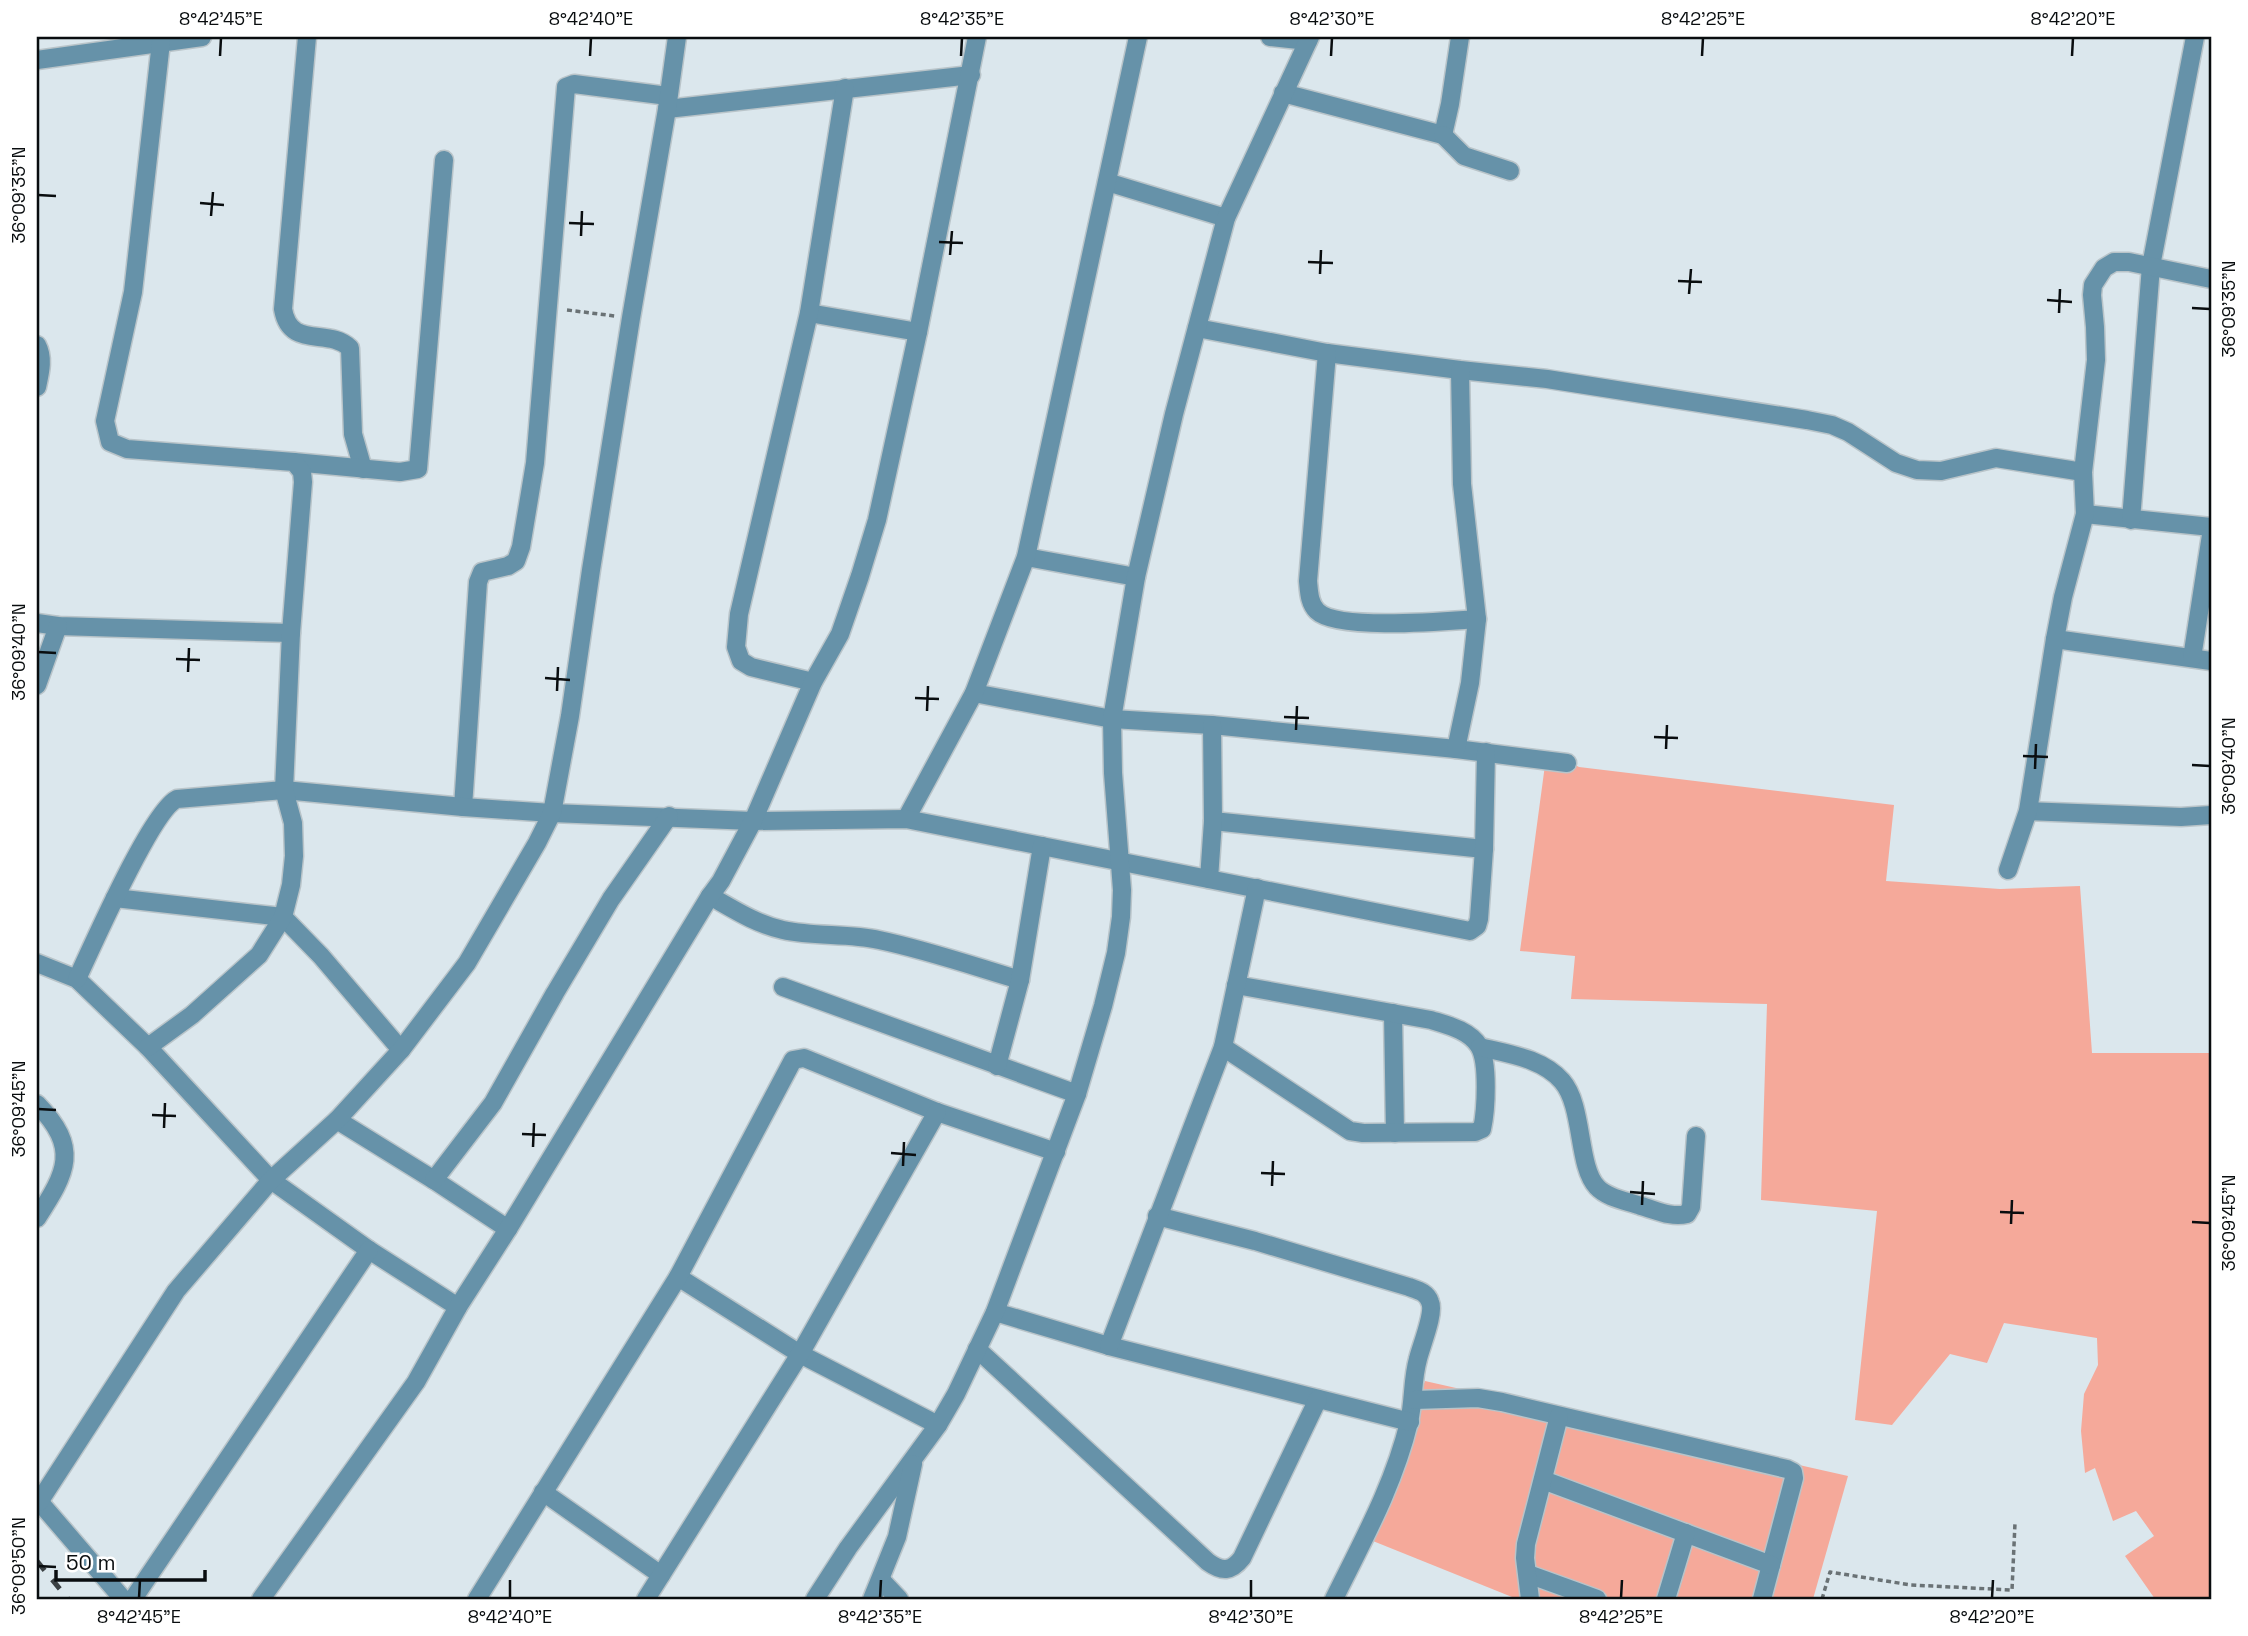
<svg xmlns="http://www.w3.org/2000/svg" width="2248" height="1636" font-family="'Space Grotesk',sans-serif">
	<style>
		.green { fill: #f5a99a }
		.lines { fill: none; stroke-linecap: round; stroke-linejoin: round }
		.minor-casing { stroke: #b9c4c9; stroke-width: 21 }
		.path { stroke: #6a7275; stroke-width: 3.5; stroke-dasharray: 5 3.5; stroke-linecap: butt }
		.minor { stroke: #6692a9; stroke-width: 18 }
		.rail { stroke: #3b4144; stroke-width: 5; stroke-dasharray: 12 12; stroke-linecap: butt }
		.ticks { fill: none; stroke: #090d0f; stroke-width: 2.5 }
		.neatline { fill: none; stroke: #090d0f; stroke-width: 2.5 }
		.ticks-label { font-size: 18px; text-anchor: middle; fill: #090d0f }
	</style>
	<rect width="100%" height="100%" fill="#dbe7ed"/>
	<g class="green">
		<polygon points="1547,750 1579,767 1894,805 1886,881 2000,889 2080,886 2092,1053 2211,1053 2211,1599 2155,1599 2125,1556 2154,1536 2136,1511 2113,1521 2095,1468 2085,1473 2081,1431 2084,1394 2098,1365 2097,1338 2004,1323 1987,1363 1950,1354 1892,1425 1855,1420 1877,1211 1761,1200 1767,1004 1571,999 1575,956 1520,951"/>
		<polygon points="1425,1381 1848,1476 1813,1599 1517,1599 1363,1537"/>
	</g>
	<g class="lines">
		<g class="minor-casing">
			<g id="minor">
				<path d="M307,37L283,309C290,350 328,327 350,348L353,434L363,469"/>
				<polyline points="1270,37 1308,41"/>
				<polyline points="37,60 202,37"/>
				<polyline points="1283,93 1443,135 1450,104 1460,37"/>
				<polyline points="667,109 971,75"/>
				<polyline points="1443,135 1464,156 1510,171"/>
				<polyline points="1107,182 1226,218"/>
				<polyline points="809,313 918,332"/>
				<polyline points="1197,328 1327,353 1460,370 1547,379 1807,420 1832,425 1848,432 1896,463 1917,470 1941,471 1996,458 2083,472"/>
				<path d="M37,345C44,358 40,373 37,387"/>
				<path d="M1327,353L1308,581C1309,591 1309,603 1317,611C1337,631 1447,621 1477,619"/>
				<polyline points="294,462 400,472 418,469 444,160"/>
				<polyline points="2085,514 2211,527"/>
				<polyline points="2131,520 2151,266 2195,37"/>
				<polyline points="1026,557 1136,577"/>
				<polyline points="37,623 58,626 291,633"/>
				<polyline points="2055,639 2211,661"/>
				<polyline points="2192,658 2211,535"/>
				<polyline points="813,682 751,667 741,661 736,647 739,614 809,313 845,88"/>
				<polyline points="37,685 58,626"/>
				<polyline points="974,693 1112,719 1212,725 1456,749 1567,763"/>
				<polyline points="1456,749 1470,683 1477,619 1462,484 1460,370"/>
				<polyline points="463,807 478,582 482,572 508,566 516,561 521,547 535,463 566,87 574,84 668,96"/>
				<polyline points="2028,811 2181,817 2211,815"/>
				<polyline points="906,819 974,693 1026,557 1138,37"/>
				<polyline points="1213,821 1484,849"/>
				<polyline points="2008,870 2028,811 2055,639 2063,597 2085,514 2083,472 2096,360 2095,327 2092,295 2093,285 2104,268 2114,262 2129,262 2211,279"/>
				<polyline points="1209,879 1213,821 1212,725"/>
				<path d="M710,896C733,909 756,924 783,930C815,937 848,933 879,940C927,950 973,966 1020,980"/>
				<polyline points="115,898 283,917 321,956 401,1050"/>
				<polyline points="37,963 77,979 148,1047 271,1180 369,1250 458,1307"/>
				<path d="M77,979C92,947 152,810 177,799L284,790L463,807L552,813L753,821L906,819L1470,931L1477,926L1479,919L1484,849L1486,752"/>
				<polyline points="783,987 1077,1094"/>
				<polyline points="1393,1013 1395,1133"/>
				<polyline points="148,1047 192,1015 259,955 283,917 291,885 294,856 293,823 284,790 291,633 303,482 302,472 294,462 127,449 110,442 105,421 133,292 161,42"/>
				<path d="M1223,1047L1350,1131L1363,1133L1475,1132L1482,1129C1486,1111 1489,1062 1479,1046C1469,1030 1447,1025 1431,1020L1236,985"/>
				<path d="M1480,1047C1508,1054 1542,1058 1562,1081C1584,1106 1577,1166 1597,1187C1607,1198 1627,1201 1641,1206C1656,1210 1671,1218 1687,1214L1691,1207L1696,1136"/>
				<polyline points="997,1066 1020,980 1042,846"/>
				<path d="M37,1104C80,1148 67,1172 37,1218"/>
				<polyline points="337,1120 434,1180 508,1229"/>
				<polyline points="434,1180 493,1103 555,993 611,899 669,816"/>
				<path d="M1157,1216L1255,1241L1409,1287C1417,1290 1427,1292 1430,1302C1435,1313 1421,1346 1418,1359C1412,1380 1414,1401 1409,1422C1394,1485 1362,1542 1334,1599"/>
				<polyline points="678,1277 800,1354 938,1425"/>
				<polyline points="995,1312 1109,1346 1410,1422"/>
				<polyline points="1109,1346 1223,1047 1257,888"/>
				<path d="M977,1349L1208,1562C1222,1572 1231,1572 1242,1558L1318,1399"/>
				<polyline points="1414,1400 1478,1398 1502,1402 1787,1469 1793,1472 1794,1478 1762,1599"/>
				<polyline points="1543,1480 1771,1565"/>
				<polyline points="543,1492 661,1575"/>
				<polyline points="37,1499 123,1599"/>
				<polyline points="39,1502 176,1291 271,1180 337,1120 401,1050 467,963 537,843 552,813 570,716 591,570 631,318 667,109 677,37"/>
				<polyline points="1528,1574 1597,1599"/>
				<polyline points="881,1580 899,1599"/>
				<polyline points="133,1599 369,1250"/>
				<polyline points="261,1599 416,1382 458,1307 508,1229 710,896 721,881 753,821 813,682 840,634 860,576 877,520 918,332 977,37"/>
				<polyline points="477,1599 678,1277 793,1060 804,1058 937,1112 1056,1152"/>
				<polyline points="646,1599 800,1354 937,1112"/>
				<polyline points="815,1599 848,1548 938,1425 956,1394 995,1312 1077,1094 1103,1006 1116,953 1121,917 1122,890 1113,773 1112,719 1136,577 1174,414 1226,218 1310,37"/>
				<polyline points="872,1599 897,1537 913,1464"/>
				<polyline points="1530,1599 1525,1558 1526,1544 1559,1416"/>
				<polyline points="1666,1599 1686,1533"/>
			</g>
		</g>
		<g class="path">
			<polyline points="567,310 615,316"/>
			<polyline points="1822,1599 1830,1572 1911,1585 2012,1590 2015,1523"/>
		</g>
		<use href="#minor" class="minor"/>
		<polyline class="rail" points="37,1561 68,1599"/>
	</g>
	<path class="ticks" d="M220,56L221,38M590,56L591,38M961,56L962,38M1331,56L1332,38M1702,56L1703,38M2072,56L2073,38M38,195L56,196M200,203L224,205M211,216L213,192M569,223L594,224M581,236L582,211M939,242L963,243M950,255L952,231M1308,262L1333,263M1320,274L1321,250M1678,281L1702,282M1689,294L1691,269M2047,300L2072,302M2192,308L2210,309M2059,313L2060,289M38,652L56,653M176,659L200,660M188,672L189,648M545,678L570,680M557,691L558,667M915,698L939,699M927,711L928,686M1284,717L1309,718M1296,730L1297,706M1654,737L1678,738M1666,749L1667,725M2023,756L2048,757M2192,765L2210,766M2035,769L2036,744M38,1109L56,1110M152,1115L176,1116M164,1128L165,1103M522,1134L546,1135M533,1147L534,1123M891,1153L916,1155M903,1166L904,1142M1261,1173L1285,1174M1272,1186L1273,1161M1630,1192L1655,1194M1642,1205L1643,1181M2000,1212L2024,1213M2192,1222L2210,1223M2011,1224L2012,1200M38,1566L56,1567M139,1598L140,1580M510,1598V1580M880,1598L881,1580M1251,1598V1580M1621,1598L1622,1580M1992,1598L1993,1580"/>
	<rect width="2248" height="1636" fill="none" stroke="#ffffff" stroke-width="77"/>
	<path d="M56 1570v10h149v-10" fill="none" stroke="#090d0f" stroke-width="3.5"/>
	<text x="66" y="1570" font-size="21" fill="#090d0f" stroke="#ffffff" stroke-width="5" paint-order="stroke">50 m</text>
	<rect x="38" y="38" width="2172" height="1560" class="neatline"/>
	<g class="ticks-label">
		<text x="221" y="25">8°42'45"E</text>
		<text x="591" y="25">8°42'40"E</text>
		<text x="962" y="25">8°42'35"E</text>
		<text x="1332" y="25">8°42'30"E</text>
		<text x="1703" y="25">8°42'25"E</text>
		<text x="2073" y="25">8°42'20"E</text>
		<text transform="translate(19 195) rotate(-90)" y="6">36°09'35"N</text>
		<text transform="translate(2229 309) rotate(-90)" y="6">36°09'35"N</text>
		<text transform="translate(19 652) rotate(-90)" y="6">36°09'40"N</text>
		<text transform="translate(2229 766) rotate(-90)" y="6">36°09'40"N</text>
		<text transform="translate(19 1109) rotate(-90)" y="6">36°09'45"N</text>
		<text transform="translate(2229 1223) rotate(-90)" y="6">36°09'45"N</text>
		<text transform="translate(19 1566) rotate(-90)" y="6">36°09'50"N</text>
		<text x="139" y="1623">8°42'45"E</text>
		<text x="510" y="1623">8°42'40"E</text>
		<text x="880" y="1623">8°42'35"E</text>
		<text x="1251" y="1623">8°42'30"E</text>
		<text x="1621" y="1623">8°42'25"E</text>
		<text x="1992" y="1623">8°42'20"E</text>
	</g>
</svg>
